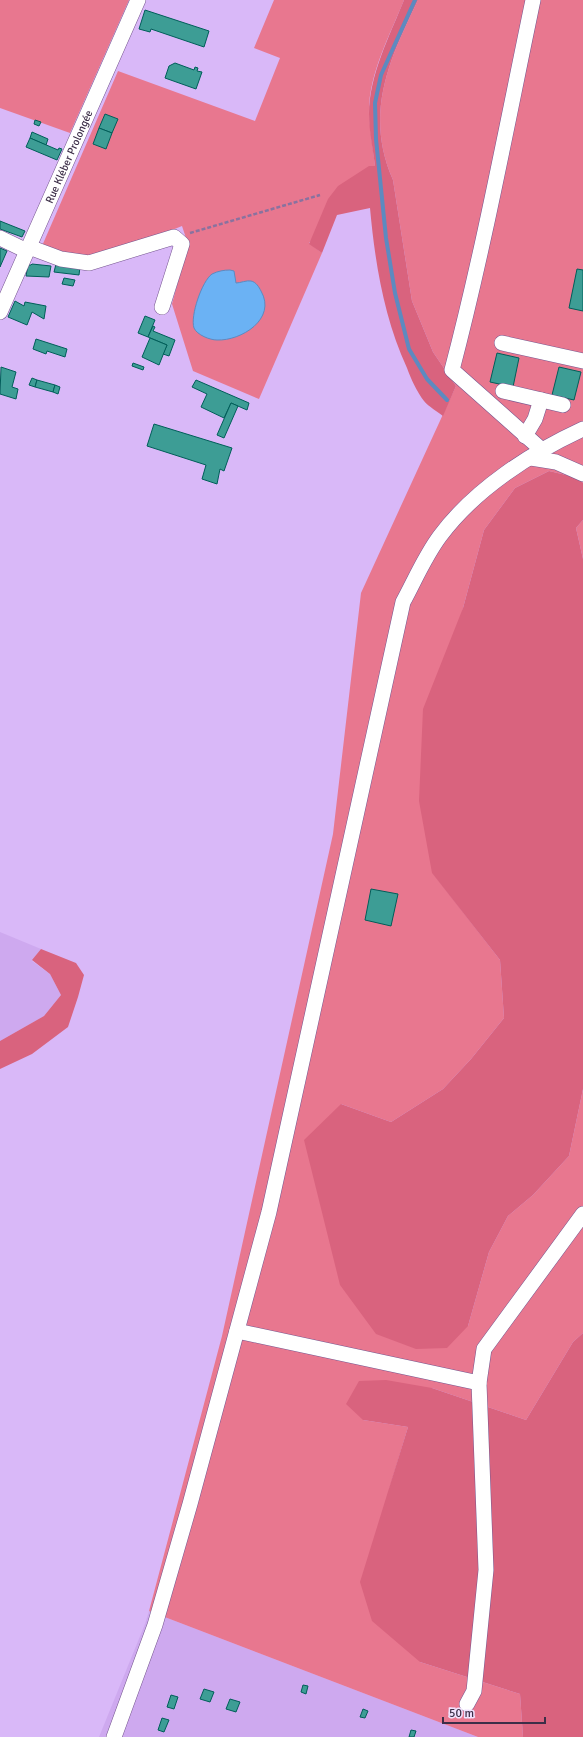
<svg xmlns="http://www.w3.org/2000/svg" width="583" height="1737" font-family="Signika,sans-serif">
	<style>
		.built { fill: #cea9ef }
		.green { fill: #e8778f }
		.forest { fill: #d9637e }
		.water { fill: #6bb2f4; stroke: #5d8ac0 }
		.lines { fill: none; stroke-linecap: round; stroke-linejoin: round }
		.stream { stroke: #5d8ac0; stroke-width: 4 }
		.building { fill: #3d9d95; stroke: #005e59 }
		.minor-casing { stroke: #75568f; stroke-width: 16 }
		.path { stroke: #89729f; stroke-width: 2.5; stroke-dasharray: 4 2; stroke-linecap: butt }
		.minor { stroke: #fff; stroke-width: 15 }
		.labels { text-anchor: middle; stroke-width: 3; stroke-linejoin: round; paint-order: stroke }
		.street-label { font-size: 11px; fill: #3c2e48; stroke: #f0e2fd }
	</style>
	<rect width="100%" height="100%" fill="#d9b8f8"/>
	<g class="built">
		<polygon points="0,932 41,949 32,961 50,974 61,995 44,1016 0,1041"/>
		<polygon points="149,1611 478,1737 99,1737 145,1624"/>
	</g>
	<g class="green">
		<polygon points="0,0 129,0 70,133 0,108"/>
		<path d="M274,0H404C390,35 368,75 369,114C370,131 373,149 375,166L309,243L322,253L259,399L193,371L172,304L188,244L182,226L135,245L79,257L42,246L118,71L255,121L280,58L254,48Z"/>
		<path d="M418,0H583V483L579,478L549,471L515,488L484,530L463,608L432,872L500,960L504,1018L471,1059L443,1089L391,1122L341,1104L468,1326L489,1252L508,1216L533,1195L569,1156L583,1089V1333L573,1342L526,1420L432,1388L363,1420L408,1427L389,1490L420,1662L520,1694L523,1737H478L149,1611L222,1336L333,834L361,593L456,386L433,352L412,301L393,180C364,114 389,60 418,0Z"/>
		<polygon points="583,520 583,559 576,528"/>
	</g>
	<g class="forest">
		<path d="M404,0H418C389,60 364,114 393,180L412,301L433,352L456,386L443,416C437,411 429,407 424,401C417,392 411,379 407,368C384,318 375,263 370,208L337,215L322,253L309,244L328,199L338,186L369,166H375C373,149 369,131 369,114C369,75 390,35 404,0Z"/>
		<polygon points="549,471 579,478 583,483 583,520 576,528 583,559 583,1089 569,1156 533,1195 508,1216 489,1252 468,1326 447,1348 416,1349 376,1334 340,1285 304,1140 341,1104 391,1122 443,1089 471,1059 504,1018 500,960 432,873 419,801 423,709 463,608 484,530 515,488"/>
		<polygon points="41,949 76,963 84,975 78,997 68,1027 32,1054 0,1069 0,1041 44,1016 61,995 50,974 32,960"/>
		<polygon points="583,1333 583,1737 523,1737 520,1694 420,1662 372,1621 360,1582 408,1427 363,1420 346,1404 359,1381 386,1380 432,1388 526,1420 573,1342"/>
	</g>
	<path class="water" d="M230,270L234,271L236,283C240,283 247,280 251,281C256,282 259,287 261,291C277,319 241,341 217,340C210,340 197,335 194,328C190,316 202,281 212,274C218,271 224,270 230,270Z"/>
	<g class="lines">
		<polyline class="stream" points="415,0 381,75 375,103 376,139 386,238 395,293 409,349 427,379 447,400"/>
	</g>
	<g class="building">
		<polygon points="145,10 209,31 204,47 151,29 150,32 139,29"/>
		<polygon points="175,63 194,70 195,67 198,68 197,71 202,72 196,89 165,78 169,66"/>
		<polygon points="105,114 118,119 112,133 99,128"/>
		<polygon points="35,120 41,122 39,126 34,124"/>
		<polygon points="99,128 112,133 106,149 93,144"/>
		<polygon points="32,132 48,139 46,145 30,138"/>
		<polygon points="30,138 58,150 59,148 62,149 57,160 26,147"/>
		<polygon points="0,221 25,231 22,237 0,229"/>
		<polygon points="0,248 7,251 0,267"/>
		<polygon points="32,264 51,266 49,277 26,276 28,265 31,265"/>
		<polygon points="56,264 80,267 79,275 54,272"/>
		<polygon points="577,269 583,270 583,311 569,308"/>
		<polygon points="64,278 75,280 73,286 62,284"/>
		<polygon points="15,301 24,306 25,302 46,306 44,319 32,312 27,325 8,317"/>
		<polygon points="145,316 155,320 148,337 138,333"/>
		<polygon points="153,326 155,327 153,331 175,340 169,356 163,354 167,345 148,337"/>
		<polygon points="150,338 167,345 159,365 142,357"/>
		<polygon points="36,339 67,349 65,357 47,351 46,354 33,349"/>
		<polygon points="497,353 519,358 513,387 490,382"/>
		<polygon points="133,363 144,367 143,370 132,366"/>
		<polygon points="1,367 16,372 12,387 18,389 16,399 0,394"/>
		<polygon points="559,367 581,372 574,400 552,395"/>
		<polygon points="32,378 37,380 35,387 29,385"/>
		<polygon points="37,380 55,385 53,392 35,387"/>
		<polygon points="196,380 249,403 247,410 231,403 224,418 201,407 207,394 192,387"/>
		<polygon points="55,385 60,387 58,394 53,392"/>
		<polygon points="231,403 238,406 224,438 217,435"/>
		<polygon points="154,424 232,448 224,471 220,469 217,484 202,479 206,465 147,446"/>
		<polygon points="371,889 398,894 391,926 365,920"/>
		<polygon points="303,1685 308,1686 306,1694 301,1692"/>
		<polygon points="204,1689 214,1692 210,1702 200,1699"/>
		<polygon points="171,1695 178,1697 174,1709 167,1707"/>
		<polygon points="230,1699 240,1702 236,1712 226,1709"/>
		<polygon points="363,1709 368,1711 365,1718 360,1717"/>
		<polygon points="162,1718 169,1720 164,1732 158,1730"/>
		<polygon points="411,1730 416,1731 414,1737 409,1737"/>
	</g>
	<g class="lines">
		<g class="minor-casing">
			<g id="minor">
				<path d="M533,0C507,124 484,248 452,370L542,450"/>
				<polyline points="0,238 27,251"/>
				<polyline points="29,247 61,259 89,263 174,237 182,244 162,307"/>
				<path id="s1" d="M0,312L138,0"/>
				<polyline points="502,343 583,361"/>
				<polyline points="503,391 563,405"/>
				<polyline points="525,436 535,419 541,400"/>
				<polyline points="531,458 556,462 583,474"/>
				<polyline points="237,1331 479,1383 484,1349 583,1214"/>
				<polyline points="467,1704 474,1691 486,1570 479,1383"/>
				<path d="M114,1737L155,1625L190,1504L269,1212L403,602C415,580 425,556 440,536C475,489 531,453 583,429"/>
			</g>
		</g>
		<polyline class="path" points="190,233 320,195"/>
		<use href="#minor" class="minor"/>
	</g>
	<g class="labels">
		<g class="street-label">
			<text dy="4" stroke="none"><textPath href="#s1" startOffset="170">Rue Kléber Prolongée</textPath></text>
		</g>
	</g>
	<path d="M443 1717v6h102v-6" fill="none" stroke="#3c2e48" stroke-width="2"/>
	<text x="449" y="1717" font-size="12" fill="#3c2e48" stroke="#f0e2fd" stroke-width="3" paint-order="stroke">50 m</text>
</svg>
